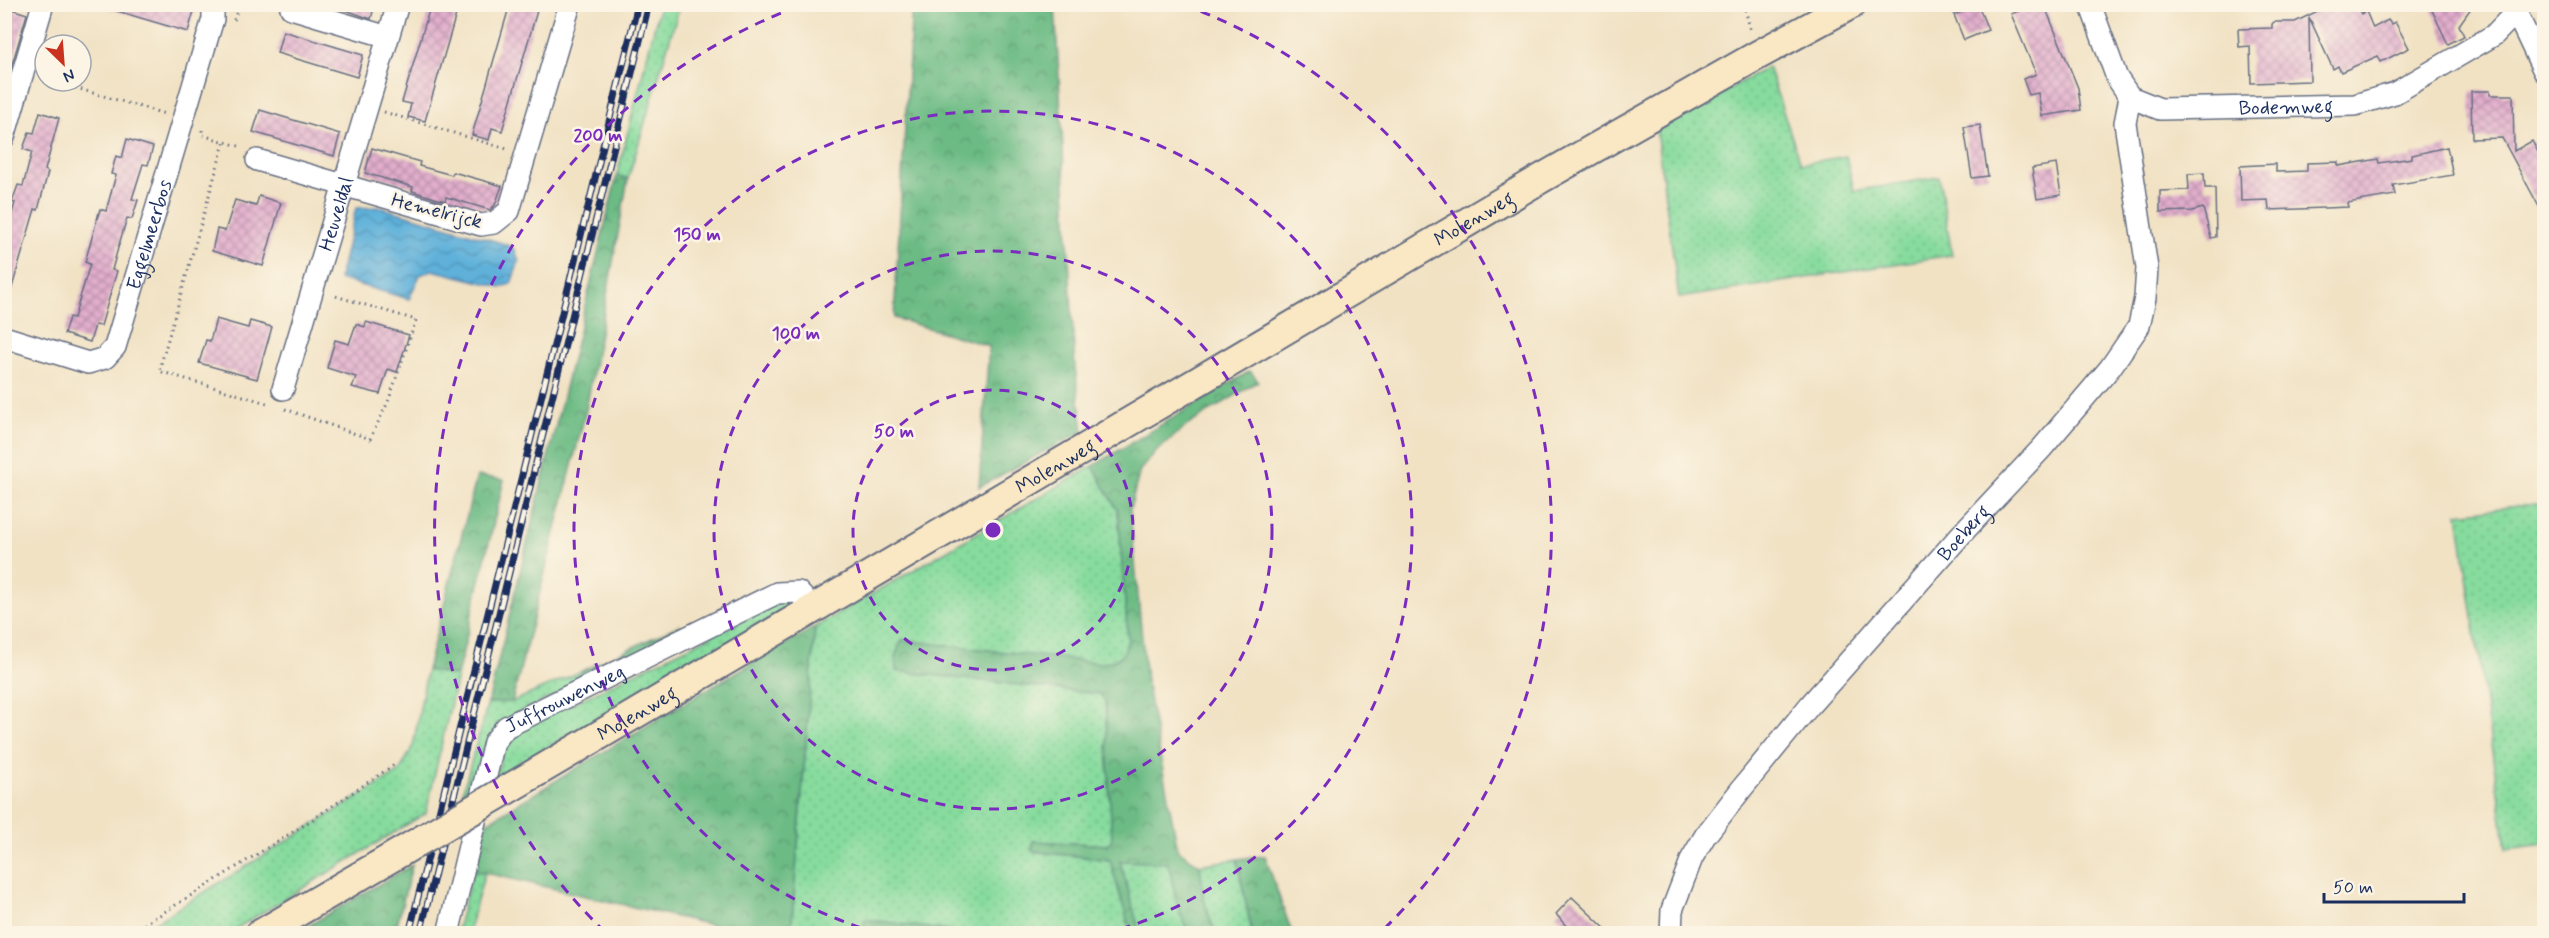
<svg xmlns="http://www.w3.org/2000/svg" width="2549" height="938" font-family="Mynerve,sans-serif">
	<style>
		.grass { fill: url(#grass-dots); stroke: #50857e; stroke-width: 1.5 }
		.forest { fill: url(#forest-crowns); stroke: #447571; stroke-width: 1.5 }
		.water { fill: url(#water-waves); stroke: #3d709c; stroke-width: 1.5 }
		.building { fill: url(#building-cross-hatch) }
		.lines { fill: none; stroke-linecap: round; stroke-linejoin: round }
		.minor-casing { stroke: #666e82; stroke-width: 24 }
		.secondary-casing { stroke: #666e82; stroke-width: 32 }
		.path { stroke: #666e82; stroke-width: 3; stroke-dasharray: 1.5 4.5; stroke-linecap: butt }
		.minor { stroke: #fff; stroke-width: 21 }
		.secondary { stroke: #fae7c3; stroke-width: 28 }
		.rail-casing { stroke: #1b2f5e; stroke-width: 7 }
		.rail { stroke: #fcf5e5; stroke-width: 4.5; stroke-dasharray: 14; stroke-linecap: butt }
		.secondary-bridge-casing { stroke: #666e82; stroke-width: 32; stroke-linecap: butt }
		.secondary-bridge { stroke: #fae7c3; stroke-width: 28 }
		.ring { fill: none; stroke: #7b2cbf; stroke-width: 3; stroke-dasharray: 10 8 }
		.labels { text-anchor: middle; stroke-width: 5; stroke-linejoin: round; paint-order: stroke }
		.street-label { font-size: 20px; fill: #1b2f5e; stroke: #fcf5e5 }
		.centre { fill: #7b2cbf; stroke: #fcf5e5; stroke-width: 3 }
		.ring-label { font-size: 18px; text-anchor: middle; font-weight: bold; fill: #7b2cbf; stroke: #fcf5e5; stroke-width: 5; stroke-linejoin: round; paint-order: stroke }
	</style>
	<defs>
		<pattern id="grass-dots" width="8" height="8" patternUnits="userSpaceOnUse" patternTransform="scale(1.5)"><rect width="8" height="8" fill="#86db9d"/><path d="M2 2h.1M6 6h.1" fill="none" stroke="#73bc8a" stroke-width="1.8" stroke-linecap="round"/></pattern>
		<pattern id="forest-crowns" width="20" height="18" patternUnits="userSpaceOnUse" patternTransform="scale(1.5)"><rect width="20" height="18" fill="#6cbb84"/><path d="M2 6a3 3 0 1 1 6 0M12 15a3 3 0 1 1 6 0" fill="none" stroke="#58986f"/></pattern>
		<pattern id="water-waves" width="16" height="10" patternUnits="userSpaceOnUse" patternTransform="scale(1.5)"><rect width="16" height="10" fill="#5fb1da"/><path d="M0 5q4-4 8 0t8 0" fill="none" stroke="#4e90b4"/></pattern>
		<pattern id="building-cross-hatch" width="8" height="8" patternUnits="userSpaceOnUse" patternTransform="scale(1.5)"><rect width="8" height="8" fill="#e2aecc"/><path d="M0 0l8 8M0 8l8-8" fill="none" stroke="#b68ea9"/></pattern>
	</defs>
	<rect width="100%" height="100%" fill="#fcf5e5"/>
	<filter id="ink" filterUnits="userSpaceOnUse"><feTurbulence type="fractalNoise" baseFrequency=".0167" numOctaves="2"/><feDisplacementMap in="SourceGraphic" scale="12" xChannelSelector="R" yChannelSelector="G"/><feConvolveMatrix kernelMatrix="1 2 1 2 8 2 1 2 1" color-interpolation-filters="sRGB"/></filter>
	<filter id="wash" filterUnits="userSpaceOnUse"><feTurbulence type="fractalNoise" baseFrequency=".008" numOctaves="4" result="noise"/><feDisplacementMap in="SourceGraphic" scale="24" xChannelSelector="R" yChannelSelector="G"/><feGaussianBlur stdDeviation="1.35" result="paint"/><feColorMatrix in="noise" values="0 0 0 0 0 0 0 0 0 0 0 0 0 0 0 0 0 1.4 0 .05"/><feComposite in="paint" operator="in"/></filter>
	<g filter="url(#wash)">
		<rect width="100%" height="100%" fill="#f1e2c4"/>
		<g class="grass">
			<polygon points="660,5 680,5 628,179 617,175"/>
			<polygon points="1768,67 1801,164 1846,156 1854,191 1939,177 1952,255 1679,298 1656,130"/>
			<path d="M1093,466L1118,511L1128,639C1126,655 1118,662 1101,663L897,671L1100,694L1105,701L1112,839L1108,845L1033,841L1032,851L1110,860L1131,933L964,934L865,919L863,930L889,933L791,934L815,627Z"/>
			<polygon points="2544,503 2544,844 2506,849 2458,513"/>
			<polygon points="785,600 791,604 789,608 496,777 506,736"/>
			<polygon points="427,670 457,676 426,813 229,933 138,933 399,772 413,746"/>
			<polygon points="582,671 586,681 511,716 475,787 462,794 488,703 512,702"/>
			<polygon points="1237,859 1252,933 1215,933 1203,897 1200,865"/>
			<polygon points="1120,861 1169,862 1177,904 1188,933 1139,933"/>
			<polygon points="473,870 485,872 468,933 456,934"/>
		</g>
		<g class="forest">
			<polygon points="912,5 1055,5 1075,367 1083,431 979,487 989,346 894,318"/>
			<polygon points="617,175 628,179 586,410 512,702 488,703"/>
			<path d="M1250,371L1258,381L1188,425L1157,450L1140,470L1130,509L1146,681L1178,850L1200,865L1203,897L1215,933H1188L1177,904L1168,863L1120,861L1140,933H1131L1110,860L1032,851L1033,841L1108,845L1112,839L1105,701L1100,694L896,671L895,656L902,640L1101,663C1118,662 1126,655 1128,639L1118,511L1093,466Z"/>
			<polygon points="477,476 504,480 457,676 427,670"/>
			<polygon points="680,625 684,634 586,681 582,671"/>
			<polygon points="815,627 791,933 746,933 473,870 486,823 721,681"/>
			<polygon points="1265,856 1292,933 1252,933 1237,859"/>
			<polygon points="412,865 395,933 294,933 301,930"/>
			<polygon points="865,919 964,933 889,933 863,930"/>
		</g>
		<polygon class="water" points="380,207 505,244 514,249 519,261 511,284 501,287 432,270 420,275 409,299 339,279 356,208"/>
		<g id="blocks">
			<g class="building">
				<polygon points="107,4 196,4 188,32 107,8"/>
				<polygon points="329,4 375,4 371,19"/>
				<polygon points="431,4 459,4 425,121 408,117 411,104 402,102"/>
				<polygon points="510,4 539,4 502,131 492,128 489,140 472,135"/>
				<polygon points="2035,4 2044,4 2078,88 2081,110 2042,116 2038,93 2029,95 2023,79 2036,74 2011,14"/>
				<polygon points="2332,4 2357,4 2361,14 2366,11 2373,28 2388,20 2391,24 2395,22 2409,48 2381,62 2378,56 2341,72 2338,66 2333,69 2309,17 2310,81 2251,83 2250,46 2239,47 2238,29 2272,28 2272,24 2274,22 2295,22"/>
				<polygon points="2429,4 2474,4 2459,25 2464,36 2448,44"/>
				<polygon points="1978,5 1988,30 1964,40 1954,15"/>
				<polygon points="8,8 27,14 5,88 4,19"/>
				<polygon points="283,31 363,55 357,77 277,53"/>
				<polygon points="2471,91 2490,91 2490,95 2513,95 2514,151 2532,141 2544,163 2544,216 2502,138 2472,139"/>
				<polygon points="260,110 340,134 334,156 253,132"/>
				<polygon points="40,112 59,118 45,170 48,172 38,210 35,209 8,301 4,300 4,241 15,203 12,202 18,185 23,186 32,152 23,149 29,132 34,133"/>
				<polygon points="1980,125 1988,176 1972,178 1964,127"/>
				<polygon points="127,139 153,147 148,165 143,164 132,199 138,200 132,219 127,218 118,248 112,270 117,271 101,326 95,325 90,342 64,334 69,317 74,318 90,264 85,262 100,209 106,211 116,175 111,174 116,156 122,158"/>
				<polygon points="2447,147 2453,175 2393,185 2395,195 2347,203 2348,207 2324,208 2269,210 2268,200 2241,201 2240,166 2276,164 2276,172 2307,171 2307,163 2338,162 2338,166 2378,159 2379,163 2412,158 2412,155"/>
				<polygon points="372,148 420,162 419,166 452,175 453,172 502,186 495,205 490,210 446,197 445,201 412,191 413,187 365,173"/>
				<polygon points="2056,164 2061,195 2037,199 2032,168"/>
				<polygon points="2204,173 2205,188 2215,188 2216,237 2211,238 2203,208 2192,211 2160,212 2160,191 2189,190 2188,174"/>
				<polygon points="259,196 281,203 263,266 212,251 217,229 225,231 235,200 256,206"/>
				<polygon points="216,319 248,328 250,321 272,327 257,379 199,363 206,340 210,341"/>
				<polygon points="366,322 409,335 397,372 388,369 380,394 352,387 356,377 327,368 335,340 349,344 356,324 365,327"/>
				<polygon points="1572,897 1610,933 1572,933 1556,914"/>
			</g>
		</g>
	</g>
	<g filter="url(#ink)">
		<use href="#blocks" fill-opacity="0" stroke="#666e82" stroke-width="1.5"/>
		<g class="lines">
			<g class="minor-casing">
				<g id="minor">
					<path id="s1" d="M2090,4L2117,78L2130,97L2160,109L2355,105L2395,93L2494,35L2516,12"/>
					<polyline points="2518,4 2516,12 2544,71"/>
					<polyline points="291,8 388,37"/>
					<polyline points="4,137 43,4"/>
					<polyline points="257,160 481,225 494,223 509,211 570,4"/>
					<path id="s2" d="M4,337L88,363L105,358L115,347L213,19V4"/>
					<path id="s3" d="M283,389L398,4"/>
					<path id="s4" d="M448,934L494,742L506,727L777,593L798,592L814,609"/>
					<path id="s5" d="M1671,934L1672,910L1692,858L1705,836L1743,787L1810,705L1966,529L2042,448L2110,368L2139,326L2145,298L2147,268L2125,123L2130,97"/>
				</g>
			</g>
			<g class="secondary-casing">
				<g id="secondary">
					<path id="s6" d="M537,772L1542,178L1758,55L1852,4"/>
					<polyline points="260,934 377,866"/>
				</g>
			</g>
			<g class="path">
				<polyline points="1744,4 1751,33"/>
				<polyline points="234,20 239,4"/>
				<polyline points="52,81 165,114"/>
				<polyline points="384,112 507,149"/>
				<polyline points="202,130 202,135 242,147"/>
				<polyline points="224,143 159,371 270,404"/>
				<polyline points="285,409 370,439 388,402 416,320 332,295"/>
				<polyline points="129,934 304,825 397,763"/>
			</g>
			<use href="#minor" class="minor"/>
			<use href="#secondary" class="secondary"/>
			<g class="rail-casing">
				<g id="rail">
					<polyline points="409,934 638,4"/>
					<polyline points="420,934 649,4"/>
				</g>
			</g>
			<use href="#rail" class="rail"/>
			<g class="secondary-bridge-casing">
				<polyline id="secondary-bridge" points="377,866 537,772"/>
			</g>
			<use href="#secondary-bridge" class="secondary-bridge"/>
		</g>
	</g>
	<g class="ring">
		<circle cx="993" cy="530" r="140"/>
		<circle cx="993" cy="530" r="279"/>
		<path d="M878 933A419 419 0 1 1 1108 933"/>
		<path d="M605 932A559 559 0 0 1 802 5M1184 5A559 559 0 0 1 1381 932"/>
	</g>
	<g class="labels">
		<g class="street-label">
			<text dy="7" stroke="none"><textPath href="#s1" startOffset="260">Bodemweg</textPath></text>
			<text transform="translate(437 210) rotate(14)" y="7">Hemelrijck</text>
			<text dy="7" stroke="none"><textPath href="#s3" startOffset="183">Heuveldal</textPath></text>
			<text dy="7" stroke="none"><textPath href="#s6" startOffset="1088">Molenweg</textPath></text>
			<text dy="7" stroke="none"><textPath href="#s2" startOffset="238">Eggelmeerbos</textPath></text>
			<text dy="7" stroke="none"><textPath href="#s6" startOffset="602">Molenweg</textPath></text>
			<text dy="7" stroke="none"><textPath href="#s5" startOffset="504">Boeberg</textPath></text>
			<text dy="7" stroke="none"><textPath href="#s4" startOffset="282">Juffrouwenweg</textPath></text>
			<text dy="7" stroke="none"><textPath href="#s6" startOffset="116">Molenweg</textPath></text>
		</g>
	</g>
	<circle cx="993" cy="530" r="9" class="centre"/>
	<g class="ring-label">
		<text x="598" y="141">200 m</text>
		<text x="697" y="240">150 m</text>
		<text x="796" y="339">100 m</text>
		<text x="894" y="437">50 m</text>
	</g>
	<rect width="2549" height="938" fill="none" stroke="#fcf5e5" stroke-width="24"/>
	<g transform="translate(63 63) rotate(155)"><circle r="28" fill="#fcf5e5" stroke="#a2a6af" stroke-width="1.5"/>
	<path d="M0-4.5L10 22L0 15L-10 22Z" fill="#c8321e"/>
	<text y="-9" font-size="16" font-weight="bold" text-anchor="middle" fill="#1b2f5e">N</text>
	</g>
	<path d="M2324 893v9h140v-9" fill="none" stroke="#1b2f5e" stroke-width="3"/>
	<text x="2333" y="893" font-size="18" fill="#1b2f5e" stroke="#fcf5e5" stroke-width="4.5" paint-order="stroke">50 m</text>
</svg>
